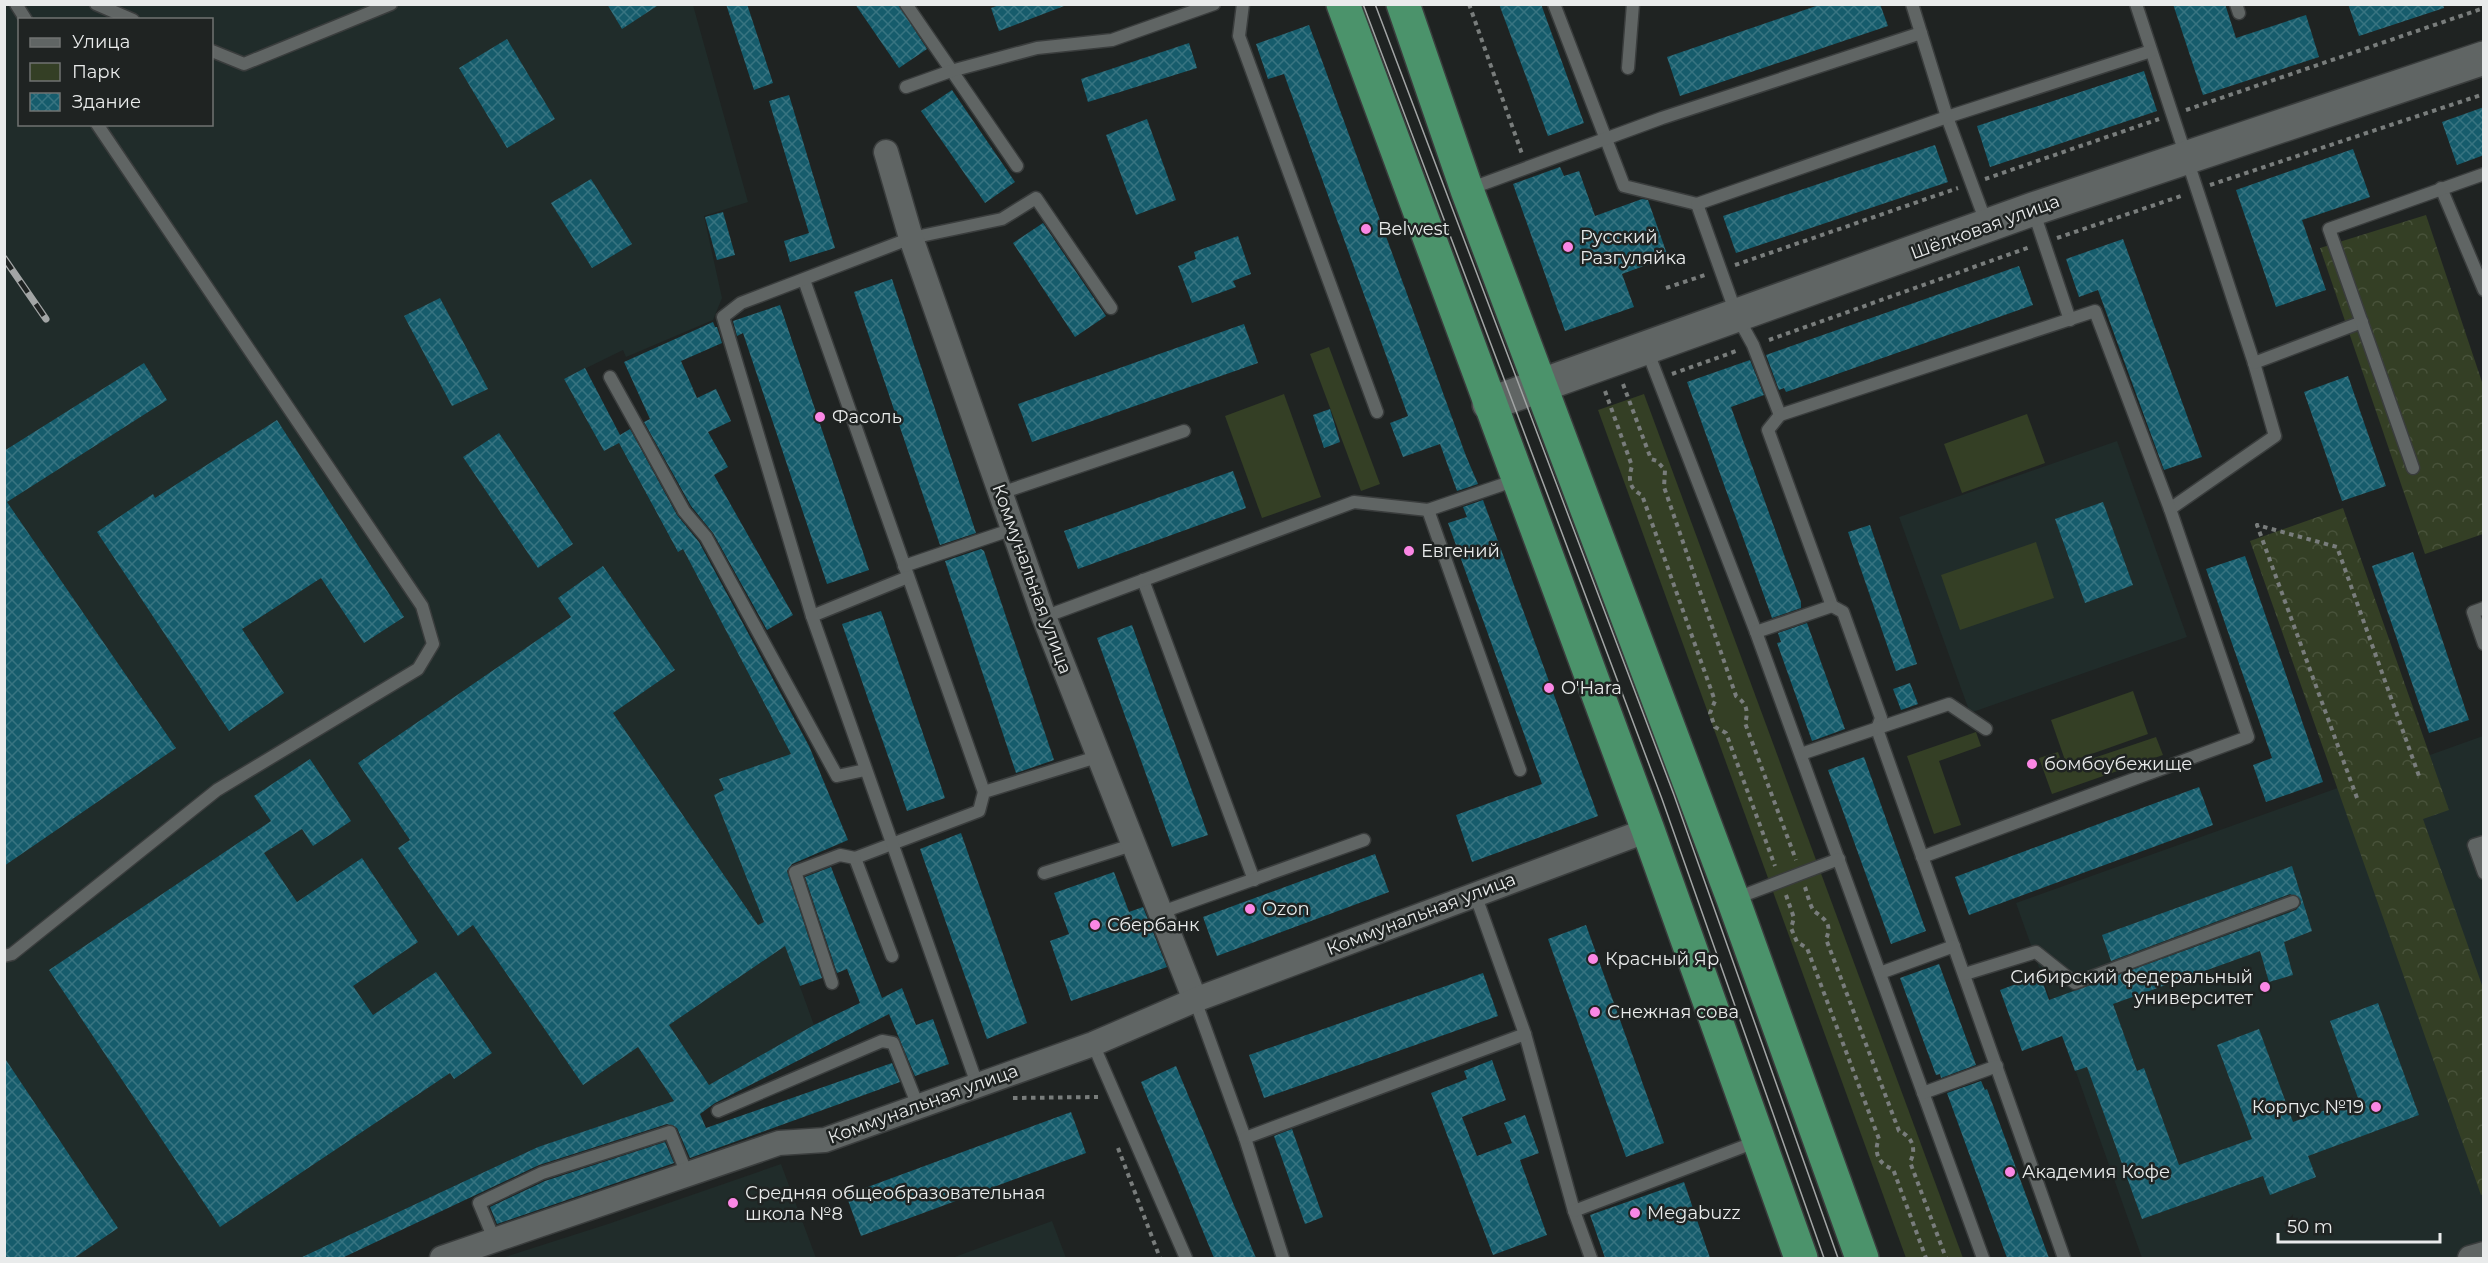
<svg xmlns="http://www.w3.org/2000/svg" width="2488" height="1263" font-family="Montserrat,sans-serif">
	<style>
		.built { fill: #202c2a; fill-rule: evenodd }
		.green { fill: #343f25 }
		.forest { fill: url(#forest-crowns) }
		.building { fill: url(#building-cross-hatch) }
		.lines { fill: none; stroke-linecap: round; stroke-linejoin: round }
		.lane-casing { stroke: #3a3d3d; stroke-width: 15 }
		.street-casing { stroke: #3a3d3d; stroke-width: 27 }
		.secondary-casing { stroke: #3a3d3d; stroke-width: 36 }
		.highway-casing { stroke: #3a3d3d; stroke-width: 36 }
		.path { stroke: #797d7c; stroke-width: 4; stroke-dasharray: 4.5 4.5; stroke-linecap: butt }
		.lane { stroke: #606564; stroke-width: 12 }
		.street { stroke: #606564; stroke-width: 24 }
		.secondary { stroke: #606564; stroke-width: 33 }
		.highway { stroke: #4b936b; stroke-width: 33 }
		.tram { stroke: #a2a5a5; stroke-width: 1.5 }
		.rail-casing { stroke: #a2a5a5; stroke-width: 7 }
		.rail { stroke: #1f2322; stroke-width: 4.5; stroke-dasharray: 14; stroke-linecap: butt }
		.poi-dot { fill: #fb87e5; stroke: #1f2322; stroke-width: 2 }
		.labels { text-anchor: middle; stroke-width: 5; stroke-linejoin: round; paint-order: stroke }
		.street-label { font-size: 18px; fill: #e9ebeb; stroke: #1f2322 }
		.poi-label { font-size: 18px; fill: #e9ebeb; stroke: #1f2322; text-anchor: start }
	</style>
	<defs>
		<pattern id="forest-crowns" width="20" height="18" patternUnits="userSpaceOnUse" patternTransform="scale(1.5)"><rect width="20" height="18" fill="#343f25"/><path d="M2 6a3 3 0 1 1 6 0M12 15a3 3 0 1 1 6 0" fill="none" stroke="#48523a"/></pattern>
		<pattern id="building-cross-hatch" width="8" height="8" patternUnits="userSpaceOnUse" patternTransform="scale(1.5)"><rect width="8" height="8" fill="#165c6c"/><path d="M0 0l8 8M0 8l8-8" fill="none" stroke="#387481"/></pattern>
	</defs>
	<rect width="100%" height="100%" fill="#1f2322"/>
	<g class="built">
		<path d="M5,5H693L748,202L704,216L722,298L713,320L626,357L623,350L564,379L604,451L619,443L677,551L683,549L791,754L719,779L762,882L814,1025L694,1095L538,1147L300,1258H5ZM20,20H212V124H20Z"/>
		<polygon points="2117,441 2187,637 1970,713 1899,517"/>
		<polygon points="2483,736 2483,1258 2142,1258 2016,903"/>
		<polygon points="781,1164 816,1258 502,1258 608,1224"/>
		<polygon points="1052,1221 1066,1258 952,1258"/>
	</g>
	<g class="green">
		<polygon points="1329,347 1380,484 1361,491 1310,354"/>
		<polygon points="1284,394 1321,497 1262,518 1225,416"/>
		<polygon points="1644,394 1963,1258 1906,1258 1598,410"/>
		<polygon points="2027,414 2045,463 1962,493 1944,444"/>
		<polygon points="2036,542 2054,598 1960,630 1941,575"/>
		<polygon points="2133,691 2148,734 2066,763 2051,720"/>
		<polygon points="1976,732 1981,746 1939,761 1961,825 1934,834 1907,756"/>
		<polygon points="2156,737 2163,755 2052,794 2039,758 2058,752 2064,768"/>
	</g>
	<g class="forest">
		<polygon points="2426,215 2483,385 2483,534 2425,554 2320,248"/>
		<polygon points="2343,508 2449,810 2423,819 2483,988 2484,1194 2481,1195 2250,541"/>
	</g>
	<g class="building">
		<polygon points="607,4 660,4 622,29"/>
		<polygon points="726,4 747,4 773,83 754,90"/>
		<polygon points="855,4 898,4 927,49 899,68"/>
		<polygon points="1002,4 1063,4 1064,6 999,31 991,8"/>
		<polygon points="1499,4 1541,4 1584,123 1548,136"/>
		<polygon points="1822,4 1880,4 1888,26 1680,96 1667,57"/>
		<polygon points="2173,4 2225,4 2236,38 2306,15 2319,57 2203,95"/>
		<polygon points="2348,4 2443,4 2444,8 2359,36"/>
		<polygon points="1309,25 1466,456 1478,484 1457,491 1440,444 1403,457 1390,423 1408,416 1284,74 1268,79 1256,44"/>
		<polygon points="507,39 555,119 507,148 459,68"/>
		<polygon points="1189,43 1197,68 1088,102 1081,79"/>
		<polygon points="2144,71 2157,111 1990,167 1977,126"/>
		<polygon points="952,90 1015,182 985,203 921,111"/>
		<polygon points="789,95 835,248 790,262 784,241 809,233 769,101"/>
		<polygon points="2484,107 2484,155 2457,165 2442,122"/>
		<polygon points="1147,119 1176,200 1136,215 1106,135"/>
		<polygon points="1935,145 1948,182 1736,253 1723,216"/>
		<polygon points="2353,149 2370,197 2302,220 2326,290 2276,307 2236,190"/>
		<polygon points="1560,167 1564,176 1579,171 1595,216 1642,199 1648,200 1668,257 1622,274 1634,307 1565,331 1513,184"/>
		<polygon points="591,179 632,244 592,268 551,203"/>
		<polygon points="723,212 735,255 717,260 705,217"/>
		<polygon points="1043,223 1106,316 1075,337 1013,243"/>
		<polygon points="1238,236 1251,274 1233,281 1236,287 1192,303 1178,266 1196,259 1194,252"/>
		<polygon points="2123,239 2202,457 2164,470 2098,290 2079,297 2066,259"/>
		<polygon points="2019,266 2033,305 1786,392 1784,388 1779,390 1766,355"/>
		<polygon points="892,279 976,533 940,545 854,292"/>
		<polygon points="440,298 488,389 452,406 404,316"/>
		<polygon points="780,305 869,570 827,584 743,333 737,336 733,321"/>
		<polygon points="713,322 715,327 717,327 722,343 681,361 697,398 716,389 731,421 708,432 728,467 714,475 793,615 767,630 713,533 691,506 644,422 650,419 624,362"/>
		<polygon points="1244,324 1258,363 1032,442 1018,404"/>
		<polygon points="1750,360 1764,395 1731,407 1801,602 1801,608 1772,618 1687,382"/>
		<polygon points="144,363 167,400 7,502 176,748 4,866 4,451"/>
		<polygon points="585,368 620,435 630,429 677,515 699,542 809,746 848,840 792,864 787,871 822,978 800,986 785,946 669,1025 709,1085 814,1025 860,1003 847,969 837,973 805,877 831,867 882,998 902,988 916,1025 933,1019 949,1064 915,1076 889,1014 715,1103 700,1114 706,1128 892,1063 900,1082 690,1158 677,1128 667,1124 539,1165 342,1258 300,1258 538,1147 674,1101 638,1047 583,1085 473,925 458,936 398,848 410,840 358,763 571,617 558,598 603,566 675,670 613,713 758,925 764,922 714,795 724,790 719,779 791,754 683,549 678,552 619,443 604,451 564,379"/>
		<polygon points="2348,376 2386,486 2342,501 2304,392"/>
		<polygon points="1330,409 1340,442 1324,448 1313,415"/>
		<polygon points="277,420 404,617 364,643 321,578 242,629 284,693 229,731 97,532 153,494 155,498"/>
		<polygon points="499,433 573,544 538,568 463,457"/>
		<polygon points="1233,471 1246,508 1078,569 1064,531"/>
		<polygon points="1483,500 1598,816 1472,862 1456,815 1542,784 1448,523 1467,517 1463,507"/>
		<polygon points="2103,502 2133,585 2085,603 2055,519"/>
		<polygon points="1870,525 1917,664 1896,671 1848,532"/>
		<polygon points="981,549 984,551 1054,760 1016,773 945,561"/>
		<polygon points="2413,552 2469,720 2429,733 2372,566"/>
		<polygon points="2245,556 2323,782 2266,802 2253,765 2272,758 2206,569"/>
		<polygon points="881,611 945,798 907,811 842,624"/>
		<polygon points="1807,623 1845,729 1812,741 1777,643 1781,642 1778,633"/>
		<polygon points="1132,625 1208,835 1172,847 1097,638"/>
		<polygon points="1910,683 1918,704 1901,710 1893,689"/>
		<polygon points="1864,757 1926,931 1891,944 1828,770"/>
		<polygon points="310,759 351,821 313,846 302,829 264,853 297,902 362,858 418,942 353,986 373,1015 436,972 492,1053 454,1079 450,1073 220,1227 49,970 271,821 254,796"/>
		<polygon points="2199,787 2213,825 1969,915 1955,877"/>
		<polygon points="961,833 1027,1023 987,1039 920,849"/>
		<polygon points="1375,854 1389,892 1217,956 1203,917"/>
		<polygon points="2292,866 2312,931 2284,942 2293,975 2269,982 2260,951 2113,1004 2137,1071 2144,1068 2179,1165 2252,1139 2217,1045 2259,1029 2293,1122 2358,1098 2330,1021 2378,1003 2419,1115 2308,1156 2316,1177 2270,1195 2263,1176 2142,1219 2087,1067 2075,1071 2062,1036 2022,1051 2000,990 2040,975 2049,1000 2296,910 2301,904 2300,899 2290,894 2111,961 2102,935"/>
		<polygon points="1114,872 1129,912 1143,907 1167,967 1071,1001 1050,941 1069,934 1054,893"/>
		<polygon points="1586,925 1664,1143 1626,1157 1548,939"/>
		<polygon points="1939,964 1976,1065 1941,1078 1940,1074 1936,1075 1900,978"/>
		<polygon points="1483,973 1498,1016 1264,1098 1249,1055"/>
		<polygon points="4,1057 118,1228 74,1258 4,1258"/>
		<polygon points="1492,1060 1506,1100 1462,1117 1477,1156 1512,1143 1504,1123 1525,1115 1539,1153 1520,1160 1547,1235 1493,1255 1431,1093 1467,1079 1464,1071"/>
		<polygon points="1176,1066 1256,1258 1214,1258 1141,1082"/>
		<polygon points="1981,1081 1985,1090 1987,1089 2049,1258 2007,1258 1947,1093"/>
		<polygon points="1071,1112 1086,1153 861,1236 846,1195"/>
		<polygon points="1292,1129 1323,1217 1305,1224 1274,1136"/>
		<polygon points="665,1142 674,1163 497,1224 490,1207 545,1181"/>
		<polygon points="1684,1182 1710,1258 1605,1258 1590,1215"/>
	</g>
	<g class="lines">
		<g class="lane-casing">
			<g id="lane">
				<polyline points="16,4 26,20"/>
				<polyline points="96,4 133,20"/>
				<polyline points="906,4 1017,166"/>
				<polyline points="1243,4 1239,36 1377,412"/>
				<polyline points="1554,4 1624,186 1697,204 1737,316 1753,345 1780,415 1768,430 1832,606 1843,612 1881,718 1877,729 2064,1258"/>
				<polyline points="1912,4 1947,117 1987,225"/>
				<polyline points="2136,4 2254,363 2275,436 2170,509"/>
				<polyline points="2236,4 2239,13"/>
				<polyline points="212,51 244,64 391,4"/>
				<polyline points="1628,68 1633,4"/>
				<polyline points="906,87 951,71 1037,48 1112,40 1214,4"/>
				<polyline points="2441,188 2484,290"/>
				<polyline points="1469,189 1662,118 1921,33"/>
				<polyline points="1697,204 1947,117 2151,51"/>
				<polyline points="2033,210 2070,320"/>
				<polyline points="804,280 984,792"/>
				<polyline points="1647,350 1756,632 1983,1258"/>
				<polyline points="2254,363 2362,322"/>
				<polyline points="610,377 684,511 706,537 837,776 865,770"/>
				<polyline points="1780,415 2095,311 2170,509 2248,737 1922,857"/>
				<polyline points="2413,468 2329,229 2484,174"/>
				<polyline points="1001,493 1184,431"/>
				<polyline points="1428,510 1520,770"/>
				<polyline points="904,566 1013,529"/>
				<polyline points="1143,580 1254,880"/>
				<polyline points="2484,608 2473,612 2484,644"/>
				<polyline points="812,616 908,577"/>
				<polyline points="1044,617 1354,502 1428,510 1516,480"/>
				<polyline points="1756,632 1832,606"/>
				<polyline points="1801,754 1949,704 1986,729"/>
				<polyline points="2484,842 2474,845 2484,873"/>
				<polyline points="1044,873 1135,844"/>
				<polyline points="1475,894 1525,1034 1574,1211 1591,1258"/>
				<polyline points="1734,899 1839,859"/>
				<polyline points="1162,912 1364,840"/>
				<polyline points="4,956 12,954 217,790 418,669 433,644 422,606 97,124"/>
				<polyline points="892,956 855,858 979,811 984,792 1100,756"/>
				<polyline points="1880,973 1954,946"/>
				<polyline points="1965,974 2036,952 2075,983 2293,902"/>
				<polyline points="832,983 795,872 840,855 855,858"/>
				<polyline points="1195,1000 1245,1138 1283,1258"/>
				<polyline points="1093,1044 1186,1258"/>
				<polyline points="977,1084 812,616 723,317 741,303 911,238 1002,219 1036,198 1111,308"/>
				<polyline points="1923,1093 1997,1066"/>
				<polyline points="718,1111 882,1041 893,1043 918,1106"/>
				<polyline points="1245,1138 1525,1034"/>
				<polyline points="1574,1211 1758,1141"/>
				<polyline points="494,1239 479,1203 542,1173 670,1132 687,1174"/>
			</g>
		</g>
		<g class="street-casing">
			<g id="street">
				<polyline points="886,152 911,238 1044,617 1195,1000"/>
				<polyline points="442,1258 779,1143 825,1140 1093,1044 1195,1000 1648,830"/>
				<polyline points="2470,1258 2484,1254"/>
			</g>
		</g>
		<g class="secondary-casing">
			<polyline id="secondary" points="1489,404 2033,209 2484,58"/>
		</g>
		<g class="highway-casing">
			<g id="highway">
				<polyline points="1343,4 1648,830 1801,1258"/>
				<polyline points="1403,4 1467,190 1733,899 1862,1258"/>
			</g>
		</g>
		<g class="path">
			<polyline points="1469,4 1522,154"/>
			<polyline points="2186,110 2484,8"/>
			<polyline points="1985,179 2159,119"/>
			<polyline points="2210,185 2484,94"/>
			<polyline points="2057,238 2184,195"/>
			<polyline points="1735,265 1958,188"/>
			<polyline points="1666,288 1705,275"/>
			<polyline points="1769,340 2030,247"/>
			<polyline points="1672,374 1739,350"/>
			<path d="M1623,384L1651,459L1657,461L1665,470L1664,487L1736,696C1746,703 1749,711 1745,723L1796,860"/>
			<path d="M1605,391L1632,466C1628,479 1629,489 1642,495L1715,701L1710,713L1715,727L1726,733L1775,866"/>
			<polyline points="2357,798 2257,525 2337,547 2419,776"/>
			<path d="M1805,887C1807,893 1810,906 1814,911C1824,919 1833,923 1826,939L1899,1131C1912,1136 1917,1149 1910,1162L1946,1258"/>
			<path d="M1786,895L1794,918L1791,928L1797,942L1807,948L1879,1139C1873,1152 1879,1165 1893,1169L1926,1258"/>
			<polyline points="1013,1098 1098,1097"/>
			<polyline points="1118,1148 1160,1258"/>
		</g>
		<use href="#lane" class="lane"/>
		<use href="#street" class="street"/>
		<use href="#secondary" class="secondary"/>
		<use href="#highway" class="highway"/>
		<g class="tram">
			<polyline points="1363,4 1662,799 1824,1258"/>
			<polyline points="1375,4 1674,795 1838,1258"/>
		</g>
		<g class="rail-casing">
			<polyline id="rail" points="4,258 46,319"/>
		</g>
		<use href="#rail" class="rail"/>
	</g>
	<g class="poi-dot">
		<circle cx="1366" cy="229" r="6"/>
		<circle cx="1568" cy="247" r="6"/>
		<circle cx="820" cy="417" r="6"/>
		<circle cx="1409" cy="551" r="6"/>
		<circle cx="1549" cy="688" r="6"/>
		<circle cx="2032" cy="764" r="6"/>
		<circle cx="1250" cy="909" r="6"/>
		<circle cx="1095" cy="925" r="6"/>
		<circle cx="1593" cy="959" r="6"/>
		<circle cx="2265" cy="987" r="6"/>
		<circle cx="1595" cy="1012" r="6"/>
		<circle cx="2376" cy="1107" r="6"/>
		<circle cx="2010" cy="1172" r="6"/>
		<circle cx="733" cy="1203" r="6"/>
		<circle cx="1635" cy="1213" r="6"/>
	</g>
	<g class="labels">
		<g class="street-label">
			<text transform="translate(1985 227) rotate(-20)" y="6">Шёлковая улица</text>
			<text transform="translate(1032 579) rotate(70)" y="6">Коммунальная улица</text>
			<text transform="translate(1421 914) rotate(-21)" y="6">Коммунальная улица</text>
			<text transform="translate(923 1104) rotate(-20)" y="6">Коммунальная улица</text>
		</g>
		<g class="poi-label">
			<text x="1378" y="235">Belwest</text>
			<text x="1580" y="243">Русский<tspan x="1580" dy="21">Разгуляйка</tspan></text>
			<text x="832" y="423">Фасоль</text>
			<text x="1421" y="557">Евгений</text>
			<text x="1561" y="694">O'Hara</text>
			<text x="2044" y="770">бомбоубежище</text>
			<text x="1262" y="915">Ozon</text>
			<text x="1107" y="931">Сбербанк</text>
			<text x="1605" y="965">Красный Яр</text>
			<text x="2253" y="983" text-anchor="end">Сибирский федеральный<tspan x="2253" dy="21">университет</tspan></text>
			<text x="1607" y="1018">Снежная сова</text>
			<text x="2364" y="1113" text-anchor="end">Корпус №19</text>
			<text x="2022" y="1178">Академия Кофе</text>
			<text x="745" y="1199">Средняя общеобразовательная<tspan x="745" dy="21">школа №8</tspan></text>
			<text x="1647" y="1219">Megabuzz</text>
		</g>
	</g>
	<rect width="2488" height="1263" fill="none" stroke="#e9ebeb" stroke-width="12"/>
	<rect x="18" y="18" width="195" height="108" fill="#1f2322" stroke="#707372" stroke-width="1.5"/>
	<rect x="30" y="38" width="30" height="9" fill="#606564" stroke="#707372" stroke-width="1.5"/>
	<text x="72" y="48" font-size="18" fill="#e9ebeb">Улица</text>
	<rect x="30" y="63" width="30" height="18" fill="#343f25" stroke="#707372" stroke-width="1.5"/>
	<text x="72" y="78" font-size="18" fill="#e9ebeb">Парк</text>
	<rect x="30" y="93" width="30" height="18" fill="url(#building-cross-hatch)" stroke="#707372" stroke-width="1.5"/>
	<text x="72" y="108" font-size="18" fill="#e9ebeb">Здание</text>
	<path d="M2278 1233v9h162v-9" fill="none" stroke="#e9ebeb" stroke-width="3"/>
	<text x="2287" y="1233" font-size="18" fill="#e9ebeb" stroke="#1f2322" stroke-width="4.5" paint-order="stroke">50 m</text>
</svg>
